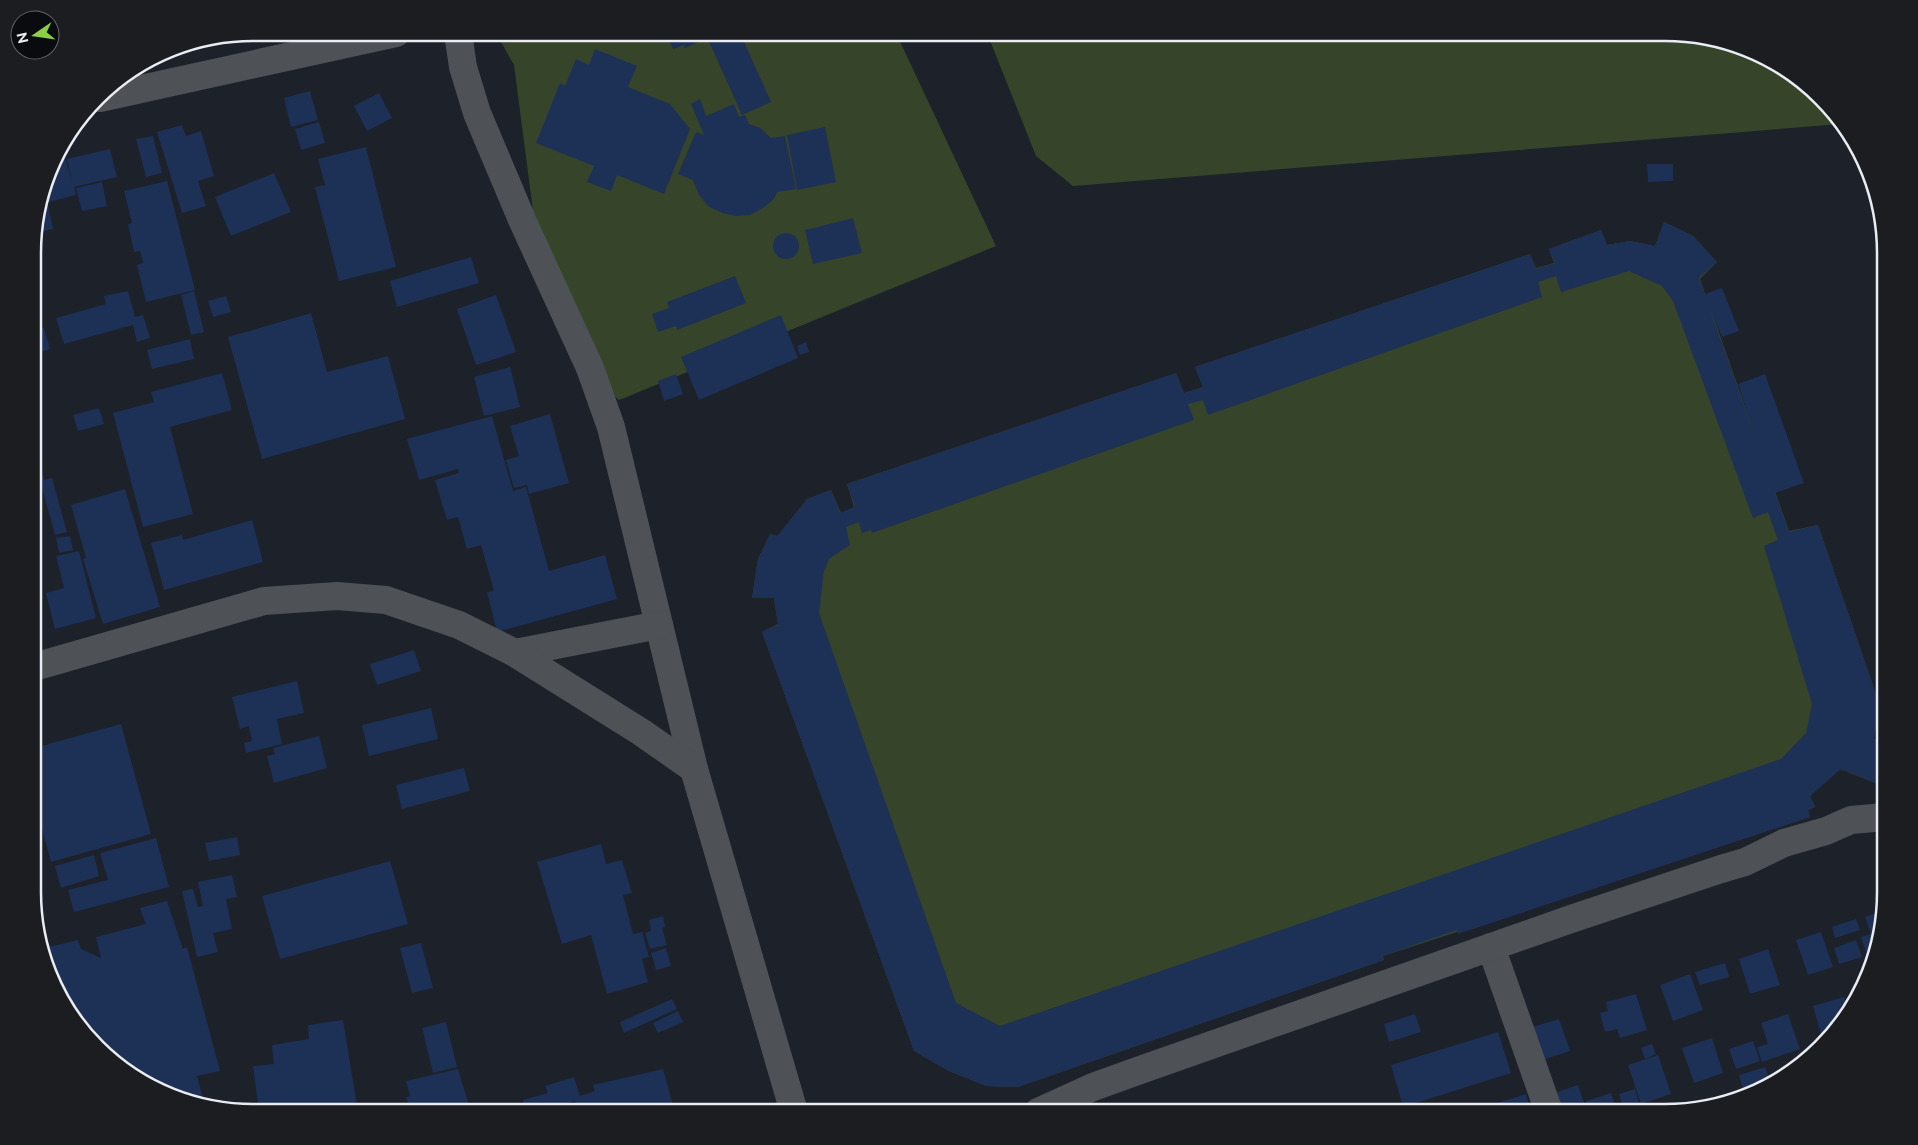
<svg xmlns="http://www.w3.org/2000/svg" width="1918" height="1145" font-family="Raleway,sans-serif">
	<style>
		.green { fill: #364529 }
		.building { fill: #1d3056; fill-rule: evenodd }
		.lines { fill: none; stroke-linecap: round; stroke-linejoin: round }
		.minor { stroke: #4e5156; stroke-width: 28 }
		.rim { fill: none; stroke: #e9ecf3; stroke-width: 2.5 }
	</style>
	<rect width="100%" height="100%" fill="#1c212a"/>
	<g class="green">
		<polygon points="496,33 896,33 996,246 619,400 602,385 544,295 514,65"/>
		<polygon points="987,33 1665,33 1722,40 1775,62 1841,124 1073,186 1036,156"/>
		<polygon points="1664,222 1693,236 1717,262 1700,279 1789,531 1818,525 1879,703 1874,739 1885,743 1885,766 1878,784 1840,769 1810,796 1815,807 1808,810 1810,817 1383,956 1384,960 1018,1087 986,1086 949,1071 914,1051 762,632 778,624 774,598 752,598 758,559 770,534 778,536 807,499 831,490 841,513 854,507 847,484 1176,373 1184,393 1203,387 1195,367 1530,254 1536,268 1554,263 1549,249 1601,230 1607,245 1630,241 1655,246"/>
	</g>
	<g class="building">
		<polygon points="666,33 706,33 706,34 705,39 685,48 684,45 673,49"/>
		<polygon points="717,33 740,33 771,102 742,115 707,37"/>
		<polygon points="595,49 637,66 628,87 670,104 690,129 664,194 617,175 611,191 587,182 594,166 536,143 560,83 565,86 576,59 589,65"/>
		<polygon points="310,91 318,120 291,127 284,98"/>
		<polygon points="379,93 392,118 367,131 354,106"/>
		<polygon points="700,99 706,116 734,104 739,117 745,115 749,124 760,128 771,138 785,136 796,189 777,192 774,199 763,208 750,215 736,216 722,213 708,206 699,195 693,180 678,174 696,132 704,135 691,104"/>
		<polygon points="319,122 325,143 301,150 295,129"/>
		<polygon points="182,125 186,136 201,131 214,176 198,181 206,206 182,213 157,132"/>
		<polygon points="825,127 836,182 797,190 787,135"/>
		<polygon points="153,136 162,173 146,177 136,139"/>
		<polygon points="366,147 396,267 339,281 315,187 325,185 318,159"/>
		<polygon points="110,149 117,177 74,187 76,195 48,202 45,190 54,160 65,157 72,182 67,159"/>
		<polygon points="1647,164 1673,164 1673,181 1648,182"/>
		<polygon points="274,173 291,212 231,236 215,197"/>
		<polygon points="167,181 195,290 146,302 137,265 143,263 140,251 134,252 128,224 132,223 124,191"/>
		<polygon points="102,182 107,206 82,211 76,188"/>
		<polygon points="45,191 53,229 34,233 34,225"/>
		<polygon points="853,218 862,253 813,264 805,230"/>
		<path d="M1664,222L1693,236L1717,262L1699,278L1705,294L1722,288L1739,331L1722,337L1710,310L1755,436L1738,384L1765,374L1804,483L1775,493L1789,532L1818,525L1879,703L1874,740L1885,743V766L1878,784L1841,769L1810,796L1815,807L1808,810L1810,817L1458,934L1457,930L1382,956L1384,960L1018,1087L986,1086L949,1071L914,1051L762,632L778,625L774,598H752L758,559L770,534L777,536L807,499L831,490L840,513L855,507L847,484L1176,373L1184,393L1203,387L1195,367L1530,254L1536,269L1555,263L1549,249L1601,230L1607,245L1630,241L1655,246ZM1629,271L1662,286L1673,301L1753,518L1768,512L1778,540L1764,546L1812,704L1806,733L1781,759L1000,1026L956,1003L819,613L824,571L829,559L850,545L846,527L859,522L862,533L871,530L872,533L1194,420L1188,404L1203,400L1208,415L1542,297L1538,282L1556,276L1561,292Z"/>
		<circle cx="786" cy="246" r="13"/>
		<polygon points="471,257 479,283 397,307 390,281"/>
		<polygon points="735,276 746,303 677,330 676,326 658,332 652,314 669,308 667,302"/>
		<polygon points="128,291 135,317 143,315 150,338 137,342 133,325 64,344 56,318 106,304 104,296"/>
		<polygon points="194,291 204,332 191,335 181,295"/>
		<polygon points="496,295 516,352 476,365 457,309"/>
		<polygon points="226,296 231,312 213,317 208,301"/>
		<polygon points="311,313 327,372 388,356 405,419 262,459 228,337"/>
		<polygon points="781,315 798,358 699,400 681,357"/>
		<polygon points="44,328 50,349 34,354 34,331"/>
		<polygon points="190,339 194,359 152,369 147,350"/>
		<polygon points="806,342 809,352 800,355 797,346"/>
		<polygon points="510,367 520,407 484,416 474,377"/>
		<polygon points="222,373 232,410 170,427 193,514 143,527 113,413 154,402 151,392"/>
		<polygon points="676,374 683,394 664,401 658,381"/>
		<polygon points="34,402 40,417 34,419"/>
		<polygon points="99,408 104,424 78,431 73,415"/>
		<polygon points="550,414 569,483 529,494 527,485 514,488 506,460 519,456 510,426"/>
		<polygon points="492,416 513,491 526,487 549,571 605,555 617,599 497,632 487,592 494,591 481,545 467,549 458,517 447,520 435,480 459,473 458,469 419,480 407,439"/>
		<polygon points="40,461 44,480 52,478 67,532 55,535 40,481 34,482 34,462"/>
		<polygon points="125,489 160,607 103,624 83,559 86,558 71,505"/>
		<polygon points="252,520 263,562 164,590 151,543 182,535 183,540"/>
		<polygon points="70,536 73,550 59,553 56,538"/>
		<polygon points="79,551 96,618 55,629 46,593 64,588 56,556"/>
		<polygon points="414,650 421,671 377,685 370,664"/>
		<polygon points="297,681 304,713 277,719 282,744 246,753 244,743 252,741 249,726 240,729 232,697"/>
		<polygon points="431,708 438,739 369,756 362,725"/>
		<polygon points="121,724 151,834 51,862 34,800 34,748"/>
		<polygon points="319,736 327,768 274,783 267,756 275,754 273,748"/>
		<polygon points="464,768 470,791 402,809 396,785"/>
		<polygon points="237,837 240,855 209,861 205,843"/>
		<polygon points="156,838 169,887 74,912 68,890 108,880 100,853"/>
		<polygon points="601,844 606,864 622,860 632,893 623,895 633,934 642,932 649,957 642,959 648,982 607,994 591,935 562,944 537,862"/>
		<polygon points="94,855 99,876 61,888 55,866"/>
		<polygon points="390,861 408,924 280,959 262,896"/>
		<polygon points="232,875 237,897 226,899 232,929 213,933 218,952 197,957 182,891 193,889 198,907 203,906 198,882"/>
		<polygon points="167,901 183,949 187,947 220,1071 197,1076 205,1106 196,1105 171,1094 170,1089 162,1091 143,1083 70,1014 45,948 78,940 81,949 101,958 96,937 146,924 140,908"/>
		<polygon points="1883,911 1870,954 1867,955 1861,937 1871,934 1865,917"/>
		<polygon points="663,916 665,927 662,928 667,945 650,949 645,933 651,931 649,920"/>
		<polygon points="1856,919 1860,930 1835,938 1832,927"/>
		<polygon points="1821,932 1833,967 1808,975 1796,940"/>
		<polygon points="1856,940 1862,957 1839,964 1834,948"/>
		<polygon points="421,943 433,988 412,993 400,948"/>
		<polygon points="666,948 671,966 656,970 651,953"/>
		<polygon points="1768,949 1780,985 1750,994 1739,959"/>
		<polygon points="1725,963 1729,977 1700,985 1695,972"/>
		<polygon points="1690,974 1703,1010 1673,1021 1660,985"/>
		<polygon points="1636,994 1647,1030 1620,1038 1617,1029 1605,1032 1600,1013 1608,1011 1606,1002"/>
		<polygon points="1844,997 1848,1012 1827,1040 1823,1041 1813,1006"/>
		<polygon points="672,999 677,1009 624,1033 620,1022"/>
		<polygon points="678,1011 683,1022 658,1033 653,1023"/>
		<polygon points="1415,1014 1421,1032 1389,1042 1384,1024"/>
		<polygon points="1788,1014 1800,1049 1762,1062 1757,1047 1768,1044 1761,1023"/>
		<polygon points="1559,1019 1570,1051 1542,1060 1532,1027"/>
		<polygon points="343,1020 358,1112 259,1112 253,1066 274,1064 272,1045 309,1039 308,1025"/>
		<polygon points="446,1022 457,1067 433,1073 422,1028"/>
		<polygon points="1498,1032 1511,1073 1403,1107 1391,1065"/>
		<polygon points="1712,1038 1723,1073 1694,1083 1682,1048"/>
		<polygon points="1753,1041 1760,1061 1736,1069 1729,1049"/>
		<polygon points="1652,1044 1656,1054 1645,1059 1641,1048"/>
		<polygon points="1658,1055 1671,1094 1641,1104 1628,1065"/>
		<polygon points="1765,1067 1770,1081 1743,1089 1739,1075"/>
		<polygon points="458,1069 471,1112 411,1112 406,1097 410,1096 406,1081"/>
		<polygon points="663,1069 675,1112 627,1112 625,1108 608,1112 578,1112 575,1101 553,1107 555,1112 526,1112 523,1100 548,1093 545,1086 574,1077 580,1096 595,1091 593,1085"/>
		<polygon points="1578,1085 1587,1112 1558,1112 1552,1094"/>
		<polygon points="1635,1089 1639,1103 1623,1108 1619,1094"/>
		<polygon points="1611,1093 1617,1111 1589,1112 1586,1101"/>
		<polygon points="1526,1094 1531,1112 1467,1112"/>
	</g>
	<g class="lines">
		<g class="minor">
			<polyline points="458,33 463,67 477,113 523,222 590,368 611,427 694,769 794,1112"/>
			<polyline points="100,98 396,33"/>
			<polyline points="515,653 659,625"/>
			<polyline points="34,667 264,601 337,596 386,600 459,625 515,653 641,732 694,769"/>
			<polyline points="1491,947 1549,1112"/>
			<polyline points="1038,1112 1093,1087 1143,1069 1571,919 1721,869 1745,862 1784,843 1826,831 1851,820 1885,817"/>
		</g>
	</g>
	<path d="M0 0H1918V1145H0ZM253 41H1665A212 212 0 0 1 1877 253V892A212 212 0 0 1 1665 1104H253A212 212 0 0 1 41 892V253A212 212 0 0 1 253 41Z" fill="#1b1d21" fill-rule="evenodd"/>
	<path class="rim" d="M253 41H1665A212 212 0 0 1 1877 253V892A212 212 0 0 1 1665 1104H253A212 212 0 0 1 41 892V253A212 212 0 0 1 253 41Z"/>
	<g transform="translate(35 35) rotate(257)"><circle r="24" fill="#090b0f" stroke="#63656a"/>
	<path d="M0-4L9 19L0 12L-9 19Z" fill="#8cce45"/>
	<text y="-8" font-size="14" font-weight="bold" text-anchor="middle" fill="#e9ecf3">N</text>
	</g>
</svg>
